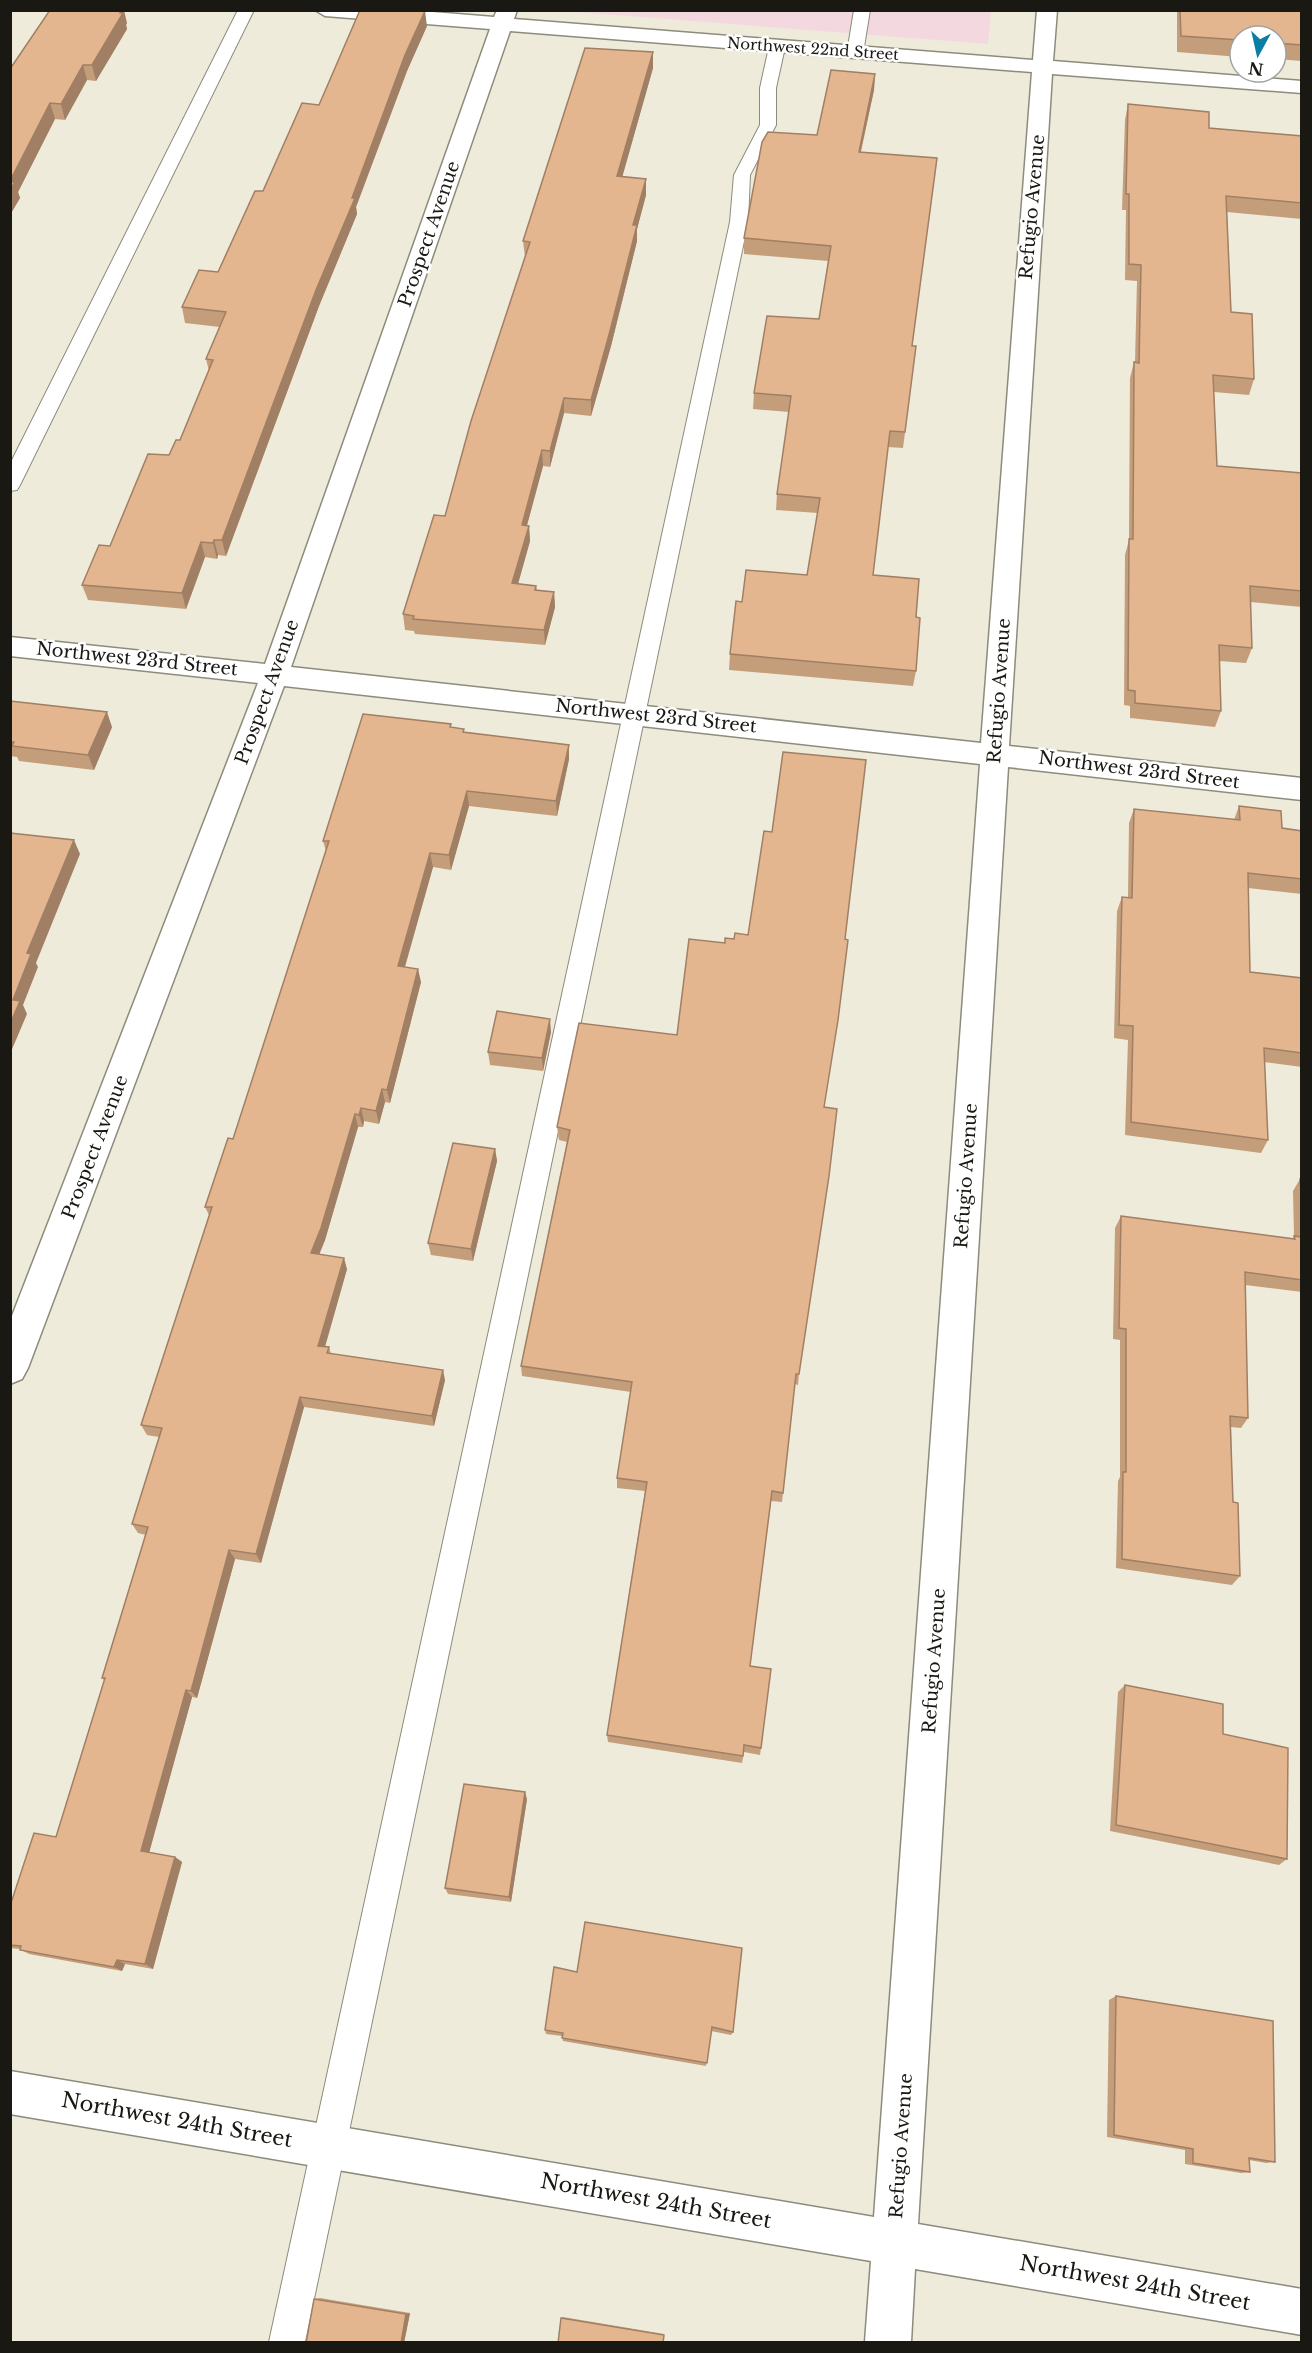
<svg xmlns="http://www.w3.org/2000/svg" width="1312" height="2353" font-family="'Libre Baskerville',serif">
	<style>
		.education { fill: #f3d9df }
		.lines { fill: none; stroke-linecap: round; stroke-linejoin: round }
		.service-casing { stroke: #8d8b7b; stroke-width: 2 }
		.minor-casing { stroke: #8d8b7b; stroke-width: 3 }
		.service { fill: #fff; fill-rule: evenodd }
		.minor { fill: #fff; fill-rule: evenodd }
		.wall { fill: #c49d7b }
		.shaded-wall { fill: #a07f64 }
		.building { fill: #e4b68f; stroke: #a07f64; stroke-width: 1.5 }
		.labels { text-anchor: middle; stroke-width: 5; stroke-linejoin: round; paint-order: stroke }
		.far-street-label { font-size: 15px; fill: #191812; stroke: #fff }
		.street-label { font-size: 18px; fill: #191812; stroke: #fff }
		.near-street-label { font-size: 21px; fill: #191812; stroke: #fff }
	</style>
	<rect width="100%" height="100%" fill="#eeebda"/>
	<polygon class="education" points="563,11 991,11 988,44"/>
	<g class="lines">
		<g class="service-casing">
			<g id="service">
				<polygon points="238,10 254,10 20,485 17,490 10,491 10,464"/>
				<polygon points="854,10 870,10 863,53 855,58 847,53"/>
				<polygon points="777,42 785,47 776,88 776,125 750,175 748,222 305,2342 269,2342 730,222 734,175 760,125 760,88 769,47"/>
			</g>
		</g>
		<g class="minor-casing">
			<path id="minor" d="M315,10H408L494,17L497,10H517L514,19L1033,60L1037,10H1057L1053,61L1302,81V93L1052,74L1009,746L1302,778V800L1008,767L918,2224L1302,2289V2335L915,2269L911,2342H865L871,2261L10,2114V2071L874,2217L980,764L284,686L28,1368L22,1379L10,1384V1321L258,683L10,656V637L265,664L490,29L325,16ZM510,31L1032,72L981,743L291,667Z"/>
		</g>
		<use href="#service" class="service"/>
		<use href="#minor" class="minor"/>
	</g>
	<g class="wall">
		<polygon points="1177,10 1302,10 1302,61 1276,59 1276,36 1240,36 1240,57 1177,52"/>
		<polygon points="127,23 126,25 127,29 96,81 87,80 65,120 55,119 18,192 20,198 10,215 10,69"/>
		<polygon points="427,26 407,71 356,207 357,214 319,306 226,556 218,555 217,559 205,557 186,609 88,600 82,585 110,546 169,455 180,440 209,371 206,359 220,327 185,323 182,307 218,272 263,191 319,105"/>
		<polygon points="653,52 653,68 622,177 646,179 646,195 637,229 637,241 611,346 591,416 564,413 550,467 543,466 527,525 529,526 530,541 518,584 536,586 537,590 554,592 555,607 545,645 415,634 414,631 405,630 403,614 445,516 525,257 523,241"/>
		<polygon points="875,74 874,90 861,152 912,346 916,346 903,448 888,447 873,575 916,617 916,671 913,686 729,670 730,654 742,602 807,575 818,513 776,510 777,494 789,412 753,409 754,393 819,319 828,261 744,254 744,238 817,135"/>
		<polygon points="1128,104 1209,128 1302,136 1302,219 1227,212 1231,312 1254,379 1249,395 1214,392 1217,466 1302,473 1302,607 1250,602 1252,648 1246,663 1219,661 1221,711 1215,727 1130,718 1130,706 1124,705 1125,555 1129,540 1130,378 1134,362 1135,362 1137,281 1125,280 1126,210 1122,210 1125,120"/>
		<polygon points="10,701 112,727 94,770 19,761 17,757 10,756"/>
		<polygon points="452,727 464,729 464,733 569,759 557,816 469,806 451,870 433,867 405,967 421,982 390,1103 385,1102 379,1124 364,1121 363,1127 358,1127 325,1240 319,1254 347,1269 325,1347 329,1347 331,1354 445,1380 434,1426 304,1407 261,1563 235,1559 197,1698 192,1697 149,1852 175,1857 182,1862 153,1969 125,1964 122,1971 29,1954 20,1949 10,1948 10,1906 56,1837 105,1681 102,1678 146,1535 138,1533 132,1524 159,1437 147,1435 141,1425 209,1215 205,1207 233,1139 326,851 323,841"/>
		<polygon points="1239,806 1282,828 1302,831 1302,894 1248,888 1250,972 1302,978 1302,1067 1264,1062 1268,1140 1261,1153 1125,1135 1128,1040 1114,1038 1117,911 1122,897 1128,897 1129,823 1134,809 1234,820"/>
		<polygon points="772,832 824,1107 799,1374 798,1385 795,1384 782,1502 771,1501 750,1666 761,1748 760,1755 744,1752 742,1763 608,1742 607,1735 645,1491 617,1488 617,1478 631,1392 522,1376 521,1366 567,1142 559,1140 557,1127 677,1035 725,943 734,939 748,935"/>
		<polygon points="551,1032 543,1071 490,1065 488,1052"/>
		<polygon points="495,1149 497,1161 473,1261 431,1255 428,1243"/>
		<polygon points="1300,1179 1302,1179 1302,1292 1245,1285 1248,1418 1241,1428 1231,1427 1233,1502 1240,1576 1232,1585 1116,1568 1118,1481 1120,1477 1120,1340 1113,1339 1115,1228 1121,1216 1293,1239 1294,1236 1293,1191"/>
		<polygon points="1125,1685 1223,1734 1287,1859 1279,1865 1110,1831 1118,1692"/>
		<polygon points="527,1799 511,1902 448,1894 445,1888"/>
		<polygon points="554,1967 733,2032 731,2035 711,2031 706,2066 563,2041 562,2036 546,2034 545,2030"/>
		<polygon points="1116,1996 1275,2162 1266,2163 1249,2160 1250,2172 1241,2173 1185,2164 1185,2150 1107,2137 1109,2000"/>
		<polygon points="320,2298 410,2313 404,2343 314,2299"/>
		<polygon points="563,2317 664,2334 664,2335 561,2318"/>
	</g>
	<g class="shaded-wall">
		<polygon points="121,10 124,10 127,23 126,25 127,29 96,81 92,65"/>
		<polygon points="425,11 427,26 407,71 356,207 357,214 319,306 226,556 222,540 405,55"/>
		<polygon points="653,52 653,68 618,192 617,176"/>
		<polygon points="83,65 87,80 65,120 61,104"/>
		<polygon points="875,74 874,90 857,167 859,152"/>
		<polygon points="50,103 55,119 18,192 20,198 10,215 10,181"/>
		<polygon points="646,179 646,195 637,229 637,241 611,346 591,416 591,400 633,225"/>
		<polygon points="564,398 564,413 550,467 550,451"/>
		<polygon points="542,450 543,466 523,540 522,525"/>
		<polygon points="529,526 530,541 514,598 512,583"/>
		<polygon points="214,540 218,555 217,559 213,543"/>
		<polygon points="201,542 205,557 186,609 182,593"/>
		<polygon points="554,592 555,607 545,645 544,630"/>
		<polygon points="107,712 112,727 94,770 88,755"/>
		<polygon points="569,745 569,759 557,816 556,801"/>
		<polygon points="467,791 469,806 451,870 449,855"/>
		<polygon points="74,840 80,854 36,963 38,967 23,1005 27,1014 10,1054 10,1024 13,1000 27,953"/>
		<polygon points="430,853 433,867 401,980 398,966"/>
		<polygon points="418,969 421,982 390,1103 387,1090"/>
		<polygon points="550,1019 551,1032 543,1071 542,1058"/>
		<polygon points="382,1089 385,1102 379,1124 376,1111"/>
		<polygon points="361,1108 364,1121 363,1127 359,1115"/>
		<polygon points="355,1114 358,1127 325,1240 315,1265 311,1253"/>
		<polygon points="495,1149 497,1161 473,1261 471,1249"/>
		<polygon points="344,1258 347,1269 322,1357 318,1346"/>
		<polygon points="443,1370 445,1380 434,1426 432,1416"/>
		<polygon points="300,1397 304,1407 261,1563 256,1554"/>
		<polygon points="229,1550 235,1559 197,1698 191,1691"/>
		<polygon points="186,1690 192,1697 148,1857 141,1851"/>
		<polygon points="525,1792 527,1799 511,1902 509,1897"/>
		<polygon points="175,1857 182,1862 153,1969 145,1964"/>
		<polygon points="117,1960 125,1964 122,1971 114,1967"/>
		<polygon points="410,2313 404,2343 401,2343 406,2314"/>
	</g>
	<g class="building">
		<polygon points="50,10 121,10 120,13 123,13 92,65 83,65 61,104 50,103 10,181 10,69"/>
		<polygon points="360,10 425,11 405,55 352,198 355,198 316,290 222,540 214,540 213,543 201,542 182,593 82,585 99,545 110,546 148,454 169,455 176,440 180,440 213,360 206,359 226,312 182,307 199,270 218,272 255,191 263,191 302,103 319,105"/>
		<polygon points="1180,10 1302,10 1302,45 1276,43 1276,36 1240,36 1240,40 1181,36"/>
		<polygon points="585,48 653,52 617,176 646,179 633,225 637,225 610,331 591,400 564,398 550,451 542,450 522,525 529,526 512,583 536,586 535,590 554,592 544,630 413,619 414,616 403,614 434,515 445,516 471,421 530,242 523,241"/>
		<polygon points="831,70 875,74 859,152 937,158 912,346 916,346 905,432 890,431 873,575 919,579 916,617 920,618 916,671 730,654 736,601 742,602 746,570 807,575 820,498 777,494 791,396 754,393 767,316 819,319 831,246 744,238 762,142 768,132 817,135"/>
		<polygon points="1128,104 1209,112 1209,128 1302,136 1302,203 1226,196 1231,312 1252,314 1254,379 1213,375 1217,466 1302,473 1302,591 1250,586 1252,648 1219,645 1221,711 1135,703 1135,691 1128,690 1129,539 1133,539 1134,362 1139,363 1141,265 1129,264 1129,194 1126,194"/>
		<polygon points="10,182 15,182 10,190"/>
		<polygon points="10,701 107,712 88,755 12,746 14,742 10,742"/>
		<polygon points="363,714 451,724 450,727 464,729 463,732 569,745 556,801 467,791 449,855 430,853 398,966 418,969 387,1090 382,1089 376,1111 361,1108 359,1115 355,1114 321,1228 311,1253 344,1258 318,1346 329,1347 327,1353 443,1370 432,1416 300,1397 256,1554 229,1550 191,1691 186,1690 141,1851 175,1857 145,1964 117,1960 114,1967 20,1950 21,1946 10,1945 10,1906 34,1833 56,1837 105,1678 102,1678 148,1527 132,1524 162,1428 141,1425 212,1207 205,1207 228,1138 233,1139 329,841 323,841"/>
		<polygon points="783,752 866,760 845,939 848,940 838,1020 824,1107 837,1109 829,1176 799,1374 796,1374 783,1493 772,1491 750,1666 771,1669 761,1748 744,1745 743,1756 607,1735 647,1482 617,1478 632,1382 521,1366 570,1130 557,1127 579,1023 677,1035 689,939 725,943 725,938 734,939 735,933 748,935 764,831 772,832"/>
		<polygon points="1239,806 1281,811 1282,828 1302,831 1302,879 1248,873 1250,972 1302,978 1302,1053 1264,1048 1268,1140 1131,1122 1133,1026 1119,1025 1122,897 1132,898 1134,809 1240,820"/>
		<polygon points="10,833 74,840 27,953 31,954 13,1000 20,1001 10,1024"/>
		<polygon points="497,1011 550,1019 542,1058 488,1052"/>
		<polygon points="453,1143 495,1149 471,1249 428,1243"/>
		<polygon points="1300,1179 1302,1179 1302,1210"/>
		<polygon points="1121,1216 1295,1239 1294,1236 1302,1237 1302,1280 1245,1272 1248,1418 1230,1416 1233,1502 1238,1503 1240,1576 1122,1559 1123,1472 1126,1472 1126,1329 1119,1328"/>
		<polygon points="1125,1685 1223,1704 1223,1734 1288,1748 1287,1859 1116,1825"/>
		<polygon points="464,1784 525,1792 509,1897 445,1888"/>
		<polygon points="585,1922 742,1948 733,2032 712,2027 707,2063 562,2038 563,2033 545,2030 554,1967 577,1972"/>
		<polygon points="1116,1996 1273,2021 1275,2162 1249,2158 1250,2172 1193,2163 1193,2149 1114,2135"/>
		<polygon points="314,2299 406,2314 401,2343 306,2343"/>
		<polygon points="561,2318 664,2335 663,2343 558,2343"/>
	</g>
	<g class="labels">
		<g class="far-street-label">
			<text transform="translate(813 49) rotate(4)" y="5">Northwest 22nd Street</text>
		</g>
		<g class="street-label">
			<text transform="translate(1032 207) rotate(-85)" y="6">Refugio Avenue</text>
			<text transform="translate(429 234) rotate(-71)" y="6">Prospect Avenue</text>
			<text transform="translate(137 659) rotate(6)" y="6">Northwest 23rd Street</text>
			<text transform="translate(999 691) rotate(-86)" y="6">Refugio Avenue</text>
			<text transform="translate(267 692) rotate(-70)" y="6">Prospect Avenue</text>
			<text transform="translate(656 716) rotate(6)" y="6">Northwest 23rd Street</text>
			<text transform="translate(1139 770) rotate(7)" y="6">Northwest 23rd Street</text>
			<text transform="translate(95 1147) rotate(-69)" y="6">Prospect Avenue</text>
			<text transform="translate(966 1176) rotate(-86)" y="6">Refugio Avenue</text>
			<text transform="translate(934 1661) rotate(-86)" y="6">Refugio Avenue</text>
			<text transform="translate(901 2146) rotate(-86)" y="6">Refugio Avenue</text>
		</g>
		<g class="near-street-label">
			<text transform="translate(177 2120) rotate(10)" y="7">Northwest 24th Street</text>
			<text transform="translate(656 2201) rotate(10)" y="7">Northwest 24th Street</text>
			<text transform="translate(1135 2283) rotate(10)" y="7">Northwest 24th Street</text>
		</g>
	</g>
	<rect width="1312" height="2353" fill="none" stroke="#191812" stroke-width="24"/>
	<g transform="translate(1258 54) rotate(188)"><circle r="28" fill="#ffffff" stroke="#a3a3a0" stroke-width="1.5"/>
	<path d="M0-4.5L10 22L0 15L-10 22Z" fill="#0c7da5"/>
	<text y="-9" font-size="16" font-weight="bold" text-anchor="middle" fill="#191812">N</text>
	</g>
</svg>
